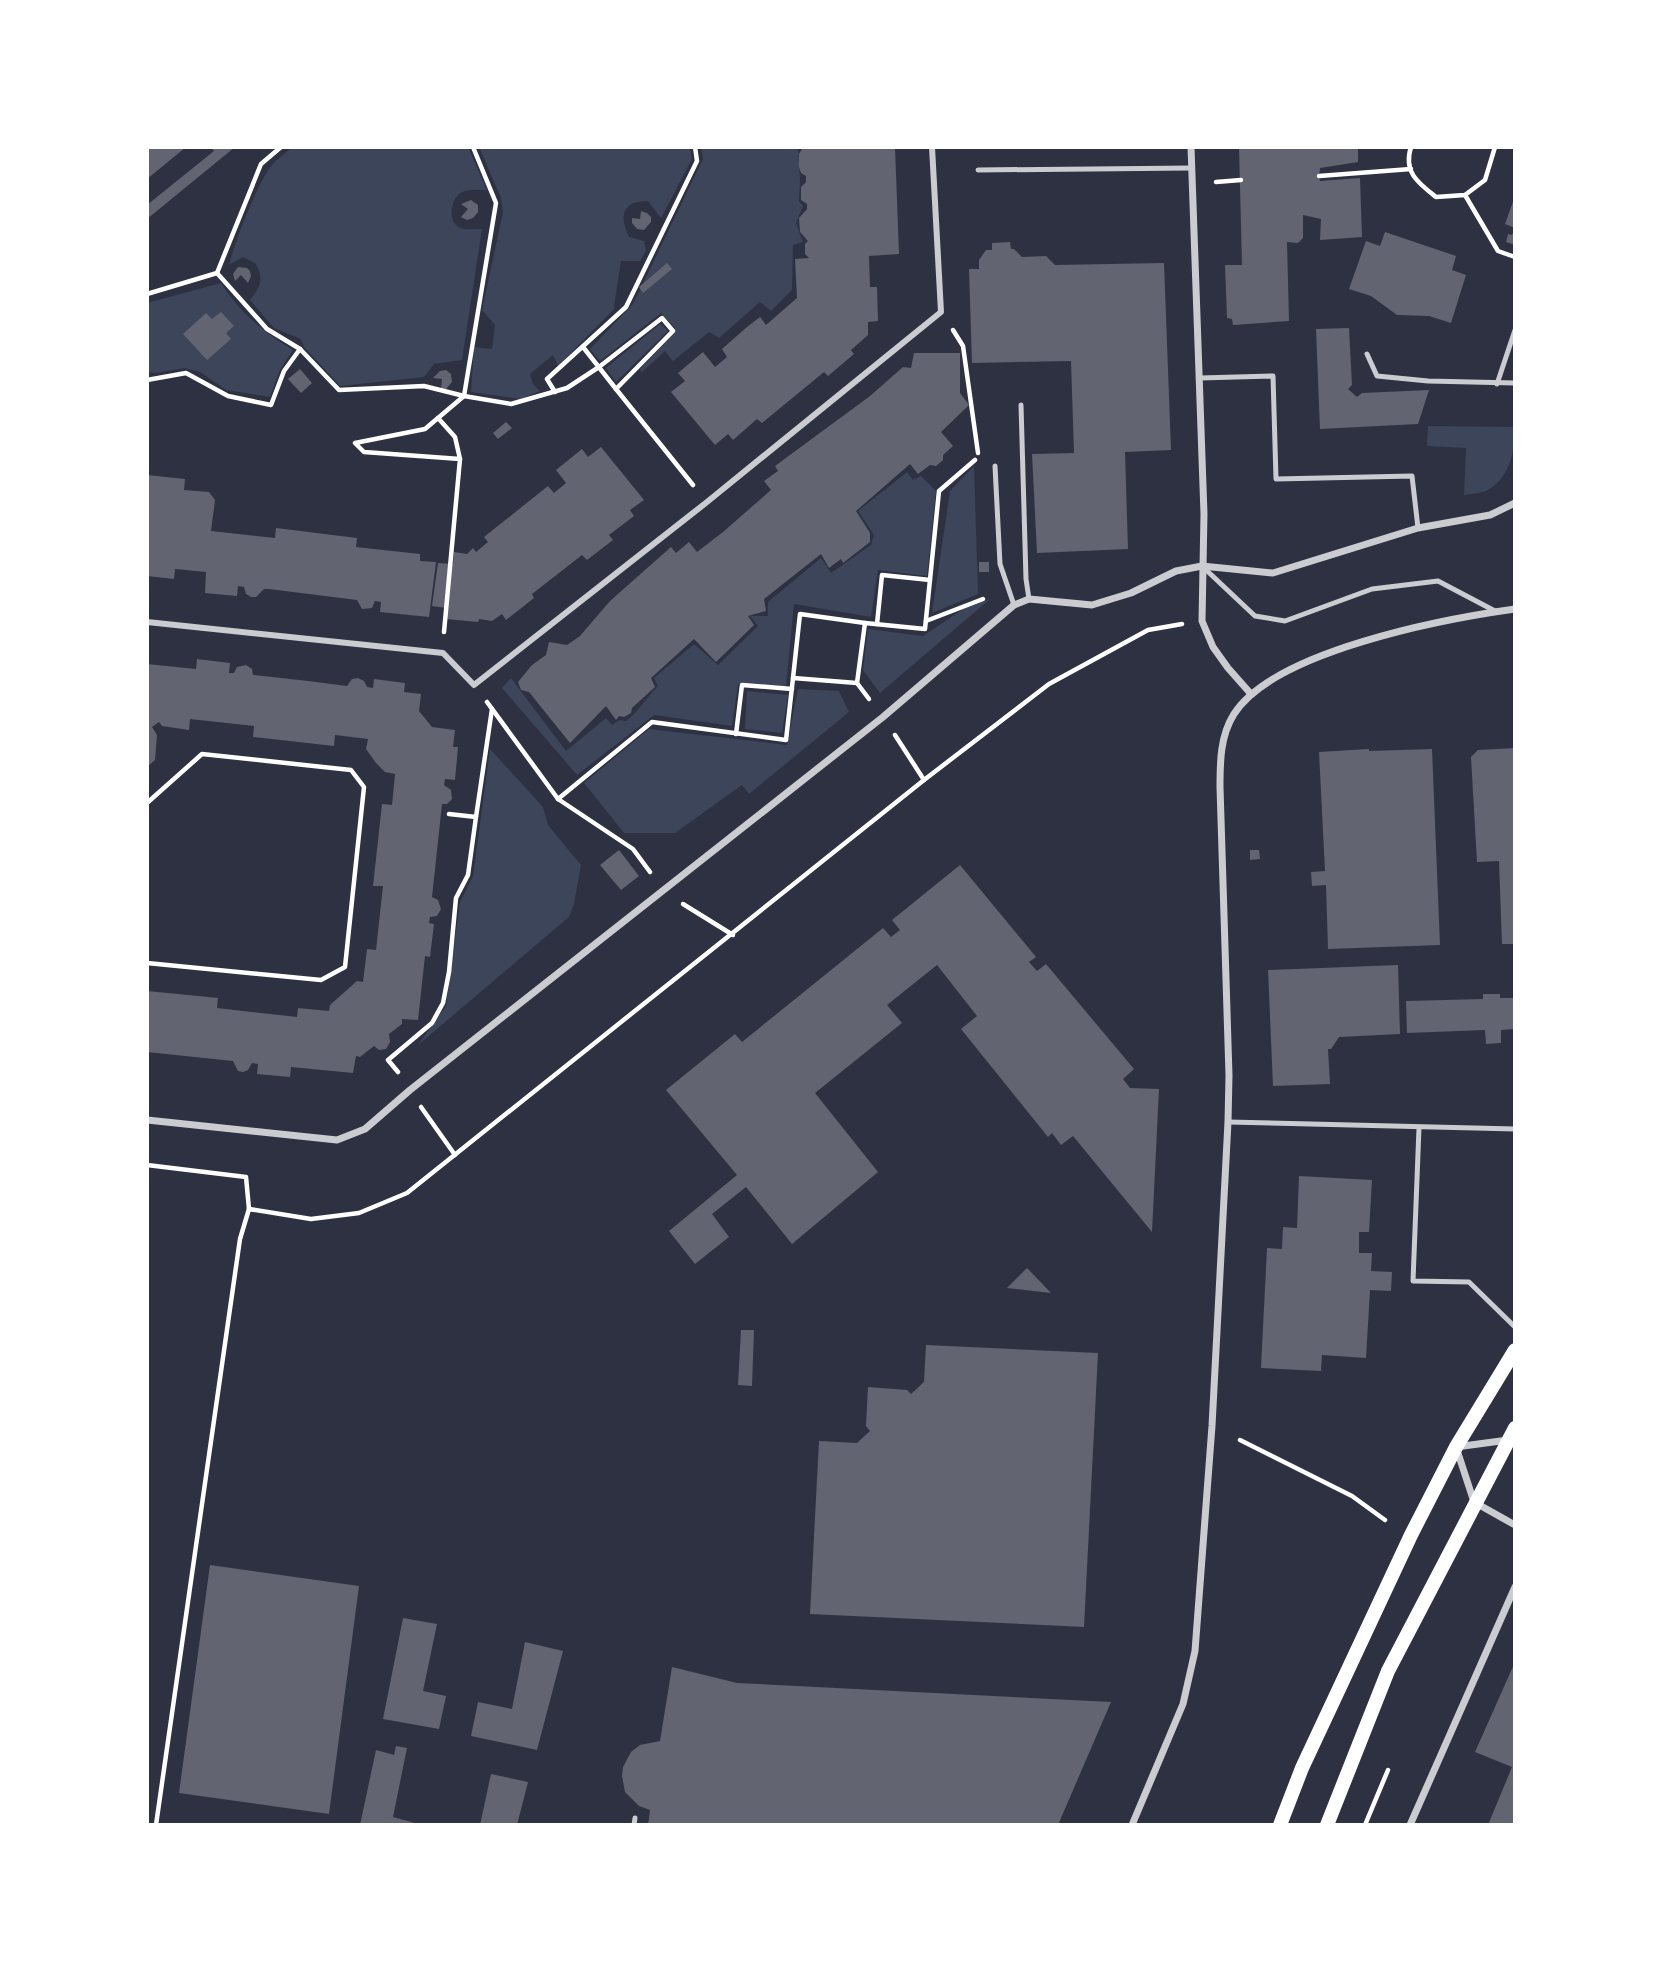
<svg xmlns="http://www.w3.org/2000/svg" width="1662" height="1972" font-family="'IBM Plex Sans',sans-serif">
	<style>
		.green { fill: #3c4559 }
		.building { fill: #626471 }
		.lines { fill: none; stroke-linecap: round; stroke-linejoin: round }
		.path { stroke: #fff; stroke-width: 4.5 }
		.service { stroke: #caccd0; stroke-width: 5 }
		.pedestrian { stroke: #caccd0; stroke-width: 6 }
		.minor { stroke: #caccd0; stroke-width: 7 }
		.secondary { stroke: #fff; stroke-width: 14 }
	</style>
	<rect width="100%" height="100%" fill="#2d3142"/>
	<g class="green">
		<path d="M292,147H468L487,190C478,190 467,188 459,194C450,202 448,222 460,228C466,230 475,229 482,229L462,360L434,364L424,377L340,386L304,347L301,339L274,328L250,300C261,286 264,280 256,264L243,257L229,265C234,244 258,181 272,165C278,158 286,153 292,147Z"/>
		<path d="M479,147H690L692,159L661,218L648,201C622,201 619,216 629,237L644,241L646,251L640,261H621L614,306L615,308L558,366L553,355L530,374L533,384L540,391L521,399L471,392L474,347L492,349L495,325L482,310L503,212L501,198Z"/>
		<polygon points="701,147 798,147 800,179 799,201 803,206 796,223 803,242 793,245 792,290 771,311 760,302 719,338 709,332 673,361 665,351 641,373 640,369 674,333 675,328 661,313 600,361 590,349 633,304 703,159"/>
		<path d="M221,283C239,312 265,333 293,350L280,370L270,397L226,390L200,372L185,368L156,373L147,372V303Z"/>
		<polygon points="660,324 668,331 616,382 606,368"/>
		<path d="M1428,426L1515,427C1515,450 1510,479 1486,491C1480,493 1471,494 1464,495L1466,448L1427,446Z"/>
		<polygon points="974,466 978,594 932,613 950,491"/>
		<path d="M907,472L913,480L921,476L936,491L927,576L878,570L871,617L794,604L786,686L738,684L732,726L654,715L577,775L502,688L511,678L566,751L606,718L612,725L620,720L626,721C638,712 647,697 658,686L654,678L694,644L718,665L758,626L750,616H768V602L821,558L831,573L871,545L874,535L858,511Z"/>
		<polygon points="990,599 880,693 863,670 868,629 923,636 965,608"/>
		<polygon points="798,689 839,691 849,712 749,794 742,785 675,833 624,833 584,783 649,729 787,745"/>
		<polygon points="747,691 788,695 782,733 745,729"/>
		<polygon points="490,749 543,807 548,825 581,865 574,904 569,917 418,1045 446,1006 460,902 473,876"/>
	</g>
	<g class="building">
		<polygon points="147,147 186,147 147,179"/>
		<polygon points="211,147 235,147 147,219 147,205 214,151"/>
		<polygon points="803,147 895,147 899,254 869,256 870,287 877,287 878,321 868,322 868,335 851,350 854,354 828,376 824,372 762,423 757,419 733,440 728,434 715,445 671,392 685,381 678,373 703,352 715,367 727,357 722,349 747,327 760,317 766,325 797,298 795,259 809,258 805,254 805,244 808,241 800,232 799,218 807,209 807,204 801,200 801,187 806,182 806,176 801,173 799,167 799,154"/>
		<polygon points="1239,147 1358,147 1358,162 1320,168 1319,176 1320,181 1360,178 1362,237 1320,240 1321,219 1303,215 1303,238 1298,243 1287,242 1289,321 1233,325 1232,319 1227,318 1225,265 1242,265"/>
		<polygon points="1515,196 1515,228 1505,224"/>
		<polygon points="471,200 478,205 478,212 473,218 467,220 461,217 468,209 461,204"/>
		<polygon points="641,211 647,213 651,217 651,222 644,230 637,229 632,223 632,218 640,219"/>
		<polygon points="1515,228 1515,245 1506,242 1508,234 1512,235"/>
		<polygon points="1385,232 1456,256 1452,270 1466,275 1451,323 1429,316 1397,315 1371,296 1349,289 1366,241 1380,246"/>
		<polygon points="1010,242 1011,249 1014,249 1022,257 1046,256 1055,265 1164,263 1171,450 1125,452 1128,549 1037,553 1032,454 1074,453 1071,361 972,363 969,269 979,269 979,260 986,250 992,250 992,243"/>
		<polygon points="667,263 672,269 643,293 639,287"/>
		<polygon points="238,267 247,268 250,271 251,276 248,283 241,275 235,281 233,274"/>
		<polygon points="221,312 234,326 226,333 231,339 207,360 183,334 206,313 212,319"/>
		<polygon points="1349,328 1352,385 1348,389 1357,397 1362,393 1429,390 1418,424 1320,429 1316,329"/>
		<polygon points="914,353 960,353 960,393 969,405 941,432 953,446 943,455 943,460 936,466 930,465 918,474 910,464 856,511 870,533 870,542 843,563 841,559 829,568 821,554 764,599 766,611 748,616 754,625 716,662 694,639 651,678 655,687 632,708 631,713 624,717 619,716 616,720 606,706 570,743 529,692 521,690 518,682 532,665 546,655 549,642 567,645 580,636 610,601 671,547 676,553 689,542 697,552 723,532 771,490 764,481 778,471 775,466 870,396 903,367 911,368"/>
		<polygon points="300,369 312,383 301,393 288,379"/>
		<polygon points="446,370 451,374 452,382 446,389 441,389 442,379 433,378 440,371"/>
		<polygon points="506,422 512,428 498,439 493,433"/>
		<polygon points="601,447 644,500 630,510 634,516 609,535 613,540 587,560 582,555 532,594 534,598 506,620 502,614 492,621 479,619 478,622 446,619 447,608 432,606 438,563 453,564 454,552 467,554 473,548 476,552 488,542 484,537 548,486 554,493 566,483 556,470 582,449 588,457"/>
		<polygon points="147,475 185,479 184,490 209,492 215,500 211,531 275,538 276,528 357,538 356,547 420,554 420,561 436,562 429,617 380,612 381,602 375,601 372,608 362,609 357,600 269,589 264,589 256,597 251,597 246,594 244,587 238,586 237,596 205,593 206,572 175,569 174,579 147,576"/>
		<rect x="979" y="562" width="10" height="10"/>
		<polygon points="197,659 230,663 229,673 234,673 237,667 246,665 252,669 253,675 308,681 347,686 352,679 358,678 364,681 367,687 373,688 374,679 405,683 404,692 421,694 419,711 432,727 455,730 453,747 458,747 455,780 445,779 444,785 451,790 452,799 447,804 442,804 432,897 438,900 441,909 437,916 430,917 429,923 434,924 430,957 425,956 418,1020 402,1019 402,1024 389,1034 390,1042 386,1049 379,1050 374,1046 360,1057 356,1056 353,1073 291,1067 290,1077 257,1074 258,1064 252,1063 248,1070 243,1072 238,1071 233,1061 147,1052 147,991 218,998 217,1008 297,1017 298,1008 329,1011 330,1005 357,981 363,982 367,949 376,950 383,886 373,886 382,804 392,805 395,774 385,772 376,763 366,749 368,739 335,735 334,746 253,737 254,726 190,719 189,730 162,726 159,722 152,727 157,735 155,760 147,767 147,664 196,669"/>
		<polygon points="1515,748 1515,944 1502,944 1499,861 1477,862 1471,757 1478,750"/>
		<polygon points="1369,749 1369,751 1432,749 1440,945 1328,949 1326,885 1312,886 1311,872 1325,871 1319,752"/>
		<polygon points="619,850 639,876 621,890 600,865"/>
		<polygon points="1250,850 1259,850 1260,859 1250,860"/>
		<polygon points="960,865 1036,957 1029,962 1037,971 1046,964 1134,1069 1123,1079 1130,1088 1159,1089 1152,1232 1073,1136 1061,1145 1052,1133 1048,1137 961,1029 977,1016 937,965 887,1005 902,1023 815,1093 878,1172 792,1244 746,1187 712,1214 729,1237 695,1264 669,1231 737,1175 666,1090 735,1034 742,1042 883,928 891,937 900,930 892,920"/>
		<polygon points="1398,965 1400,1034 1339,1037 1331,1049 1328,1049 1330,1084 1273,1086 1268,970"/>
		<polygon points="1483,994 1500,994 1500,998 1515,998 1515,1029 1501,1030 1501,1043 1486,1044 1485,1030 1407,1033 1406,1001 1483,999"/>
		<polygon points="1299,1176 1372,1180 1369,1232 1359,1232 1359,1253 1372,1253 1371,1271 1392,1272 1391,1291 1370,1290 1366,1358 1322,1355 1321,1371 1261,1368 1267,1248 1282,1249 1283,1227 1297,1228"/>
		<polygon points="1027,1268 1051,1293 1007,1288"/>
		<polygon points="741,1330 754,1330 752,1386 738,1385"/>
		<polygon points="926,1345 1098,1353 1084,1627 810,1614 819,1441 857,1443 870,1431 866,1426 868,1387 907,1390 911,1394 924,1382"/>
		<polygon points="210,1565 359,1586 329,1814 179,1793"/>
		<polygon points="403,1618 437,1624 423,1691 446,1696 439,1729 383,1719"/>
		<polygon points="525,1642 563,1651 537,1750 471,1736 478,1702 512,1709"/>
		<polygon points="1515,1662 1515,1825 1488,1825 1512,1767 1475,1752"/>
		<polygon points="672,1667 737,1683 1111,1702 1058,1825 648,1825 650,1810 639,1806 625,1792 622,1776 623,1767 631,1752 640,1745 660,1741"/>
		<polygon points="396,1746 407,1748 393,1817 422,1825 360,1825 376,1750 394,1755"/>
		<polygon points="491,1774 528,1782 517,1825 480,1825"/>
	</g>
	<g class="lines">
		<g class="path">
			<path d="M1411,147C1403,172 1418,183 1436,197L1465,195L1485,180L1495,147"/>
			<polyline points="1319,176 1411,169"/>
			<polyline points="1216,182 1241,180"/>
			<polyline points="1465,195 1498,251 1515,257"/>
			<polyline points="217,273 267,329 300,349"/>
			<polyline points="147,294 217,273 261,164 281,147"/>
			<polyline points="953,330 963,346 978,453"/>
			<polyline points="583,347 616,389"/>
			<polyline points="147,380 186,373 228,396 271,405 284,371 300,349 339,390 424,386 464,396 511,404 567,388 599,367 662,318 673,331 616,389 693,485"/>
			<polyline points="555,392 547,379 626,307 697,161 695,147"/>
			<polyline points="438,418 455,437 460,459"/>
			<polyline points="926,621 983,599"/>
			<polyline points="877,624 882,575 930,580"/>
			<polyline points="444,632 460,459 364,452 355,443 425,429 464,396 496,203 473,147"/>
			<polyline points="793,678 800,614 865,623"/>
			<polyline points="857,683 869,699"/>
			<polyline points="487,702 558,799 633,849 650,872"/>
			<polyline points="736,734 742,685 792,689"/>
			<polyline points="895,735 924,780"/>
			<polyline points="558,799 652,722 786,740 793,678 857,683 865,623 925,629 939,491 975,460"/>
			<polyline points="147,803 202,754 351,770 364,787 345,967 321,980 147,963"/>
			<polyline points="476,817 492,709"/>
			<polyline points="683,904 733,935"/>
			<polyline points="398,1072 388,1060 432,1023 443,1003 449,972 456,898 468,875 476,817 449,814"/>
			<polyline points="421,1107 455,1155"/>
			<polyline points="147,1165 246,1177 249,1209"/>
			<polyline points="1240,1440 1352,1496 1385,1520"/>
			<polyline points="156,1825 240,1239 249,1209 311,1219 359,1213 407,1193 924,780 1049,684 1148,630 1182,624"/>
			<polyline points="1365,1825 1388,1770"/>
		</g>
		<g class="service">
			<polyline points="978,170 1191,168"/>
			<polyline points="1367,354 1377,376 1428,381 1515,383"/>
			<polyline points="1200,378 1273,376 1276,479 1412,476 1418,528"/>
			<polyline points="1497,384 1515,330"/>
			<polyline points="1021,405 1026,579 1029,599"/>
			<polyline points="995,466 1000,564 1014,605"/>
			<polyline points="1203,567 1255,616 1285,621 1372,589 1438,581 1495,611"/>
			<polyline points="1228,1122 1515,1129"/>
			<polyline points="1419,1128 1413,1281 1469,1282 1515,1327"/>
			<polyline points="634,1825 635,1818"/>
		</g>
		<polyline class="pedestrian" points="147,622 443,653 474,685 707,502 941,312 932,147"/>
		<g class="minor">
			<polyline points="1191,147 1204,514 1202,621 1213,647 1228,668 1251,694"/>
			<polyline points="147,1120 337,1140 365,1129 410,1090 883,717 1014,605 1029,599 1092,605 1131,593 1176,571 1202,566 1273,573 1418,528 1490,515 1515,503"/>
			<polyline points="1515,1444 1508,1440 1456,1447 1474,1502 1515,1525"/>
			<path d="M1132,1825L1183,1704L1195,1651L1212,1426L1228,1122L1229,1075L1220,787C1220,763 1220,736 1234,714C1274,651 1443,619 1515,609"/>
			<polyline points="1410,1825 1515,1587"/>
		</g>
		<g class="secondary">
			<polyline points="1280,1825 1302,1768 1411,1535 1456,1447 1515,1350"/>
			<polyline points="1327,1825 1388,1671 1515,1428"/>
		</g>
	</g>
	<rect width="1662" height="1972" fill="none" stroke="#ffffff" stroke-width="298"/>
</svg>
